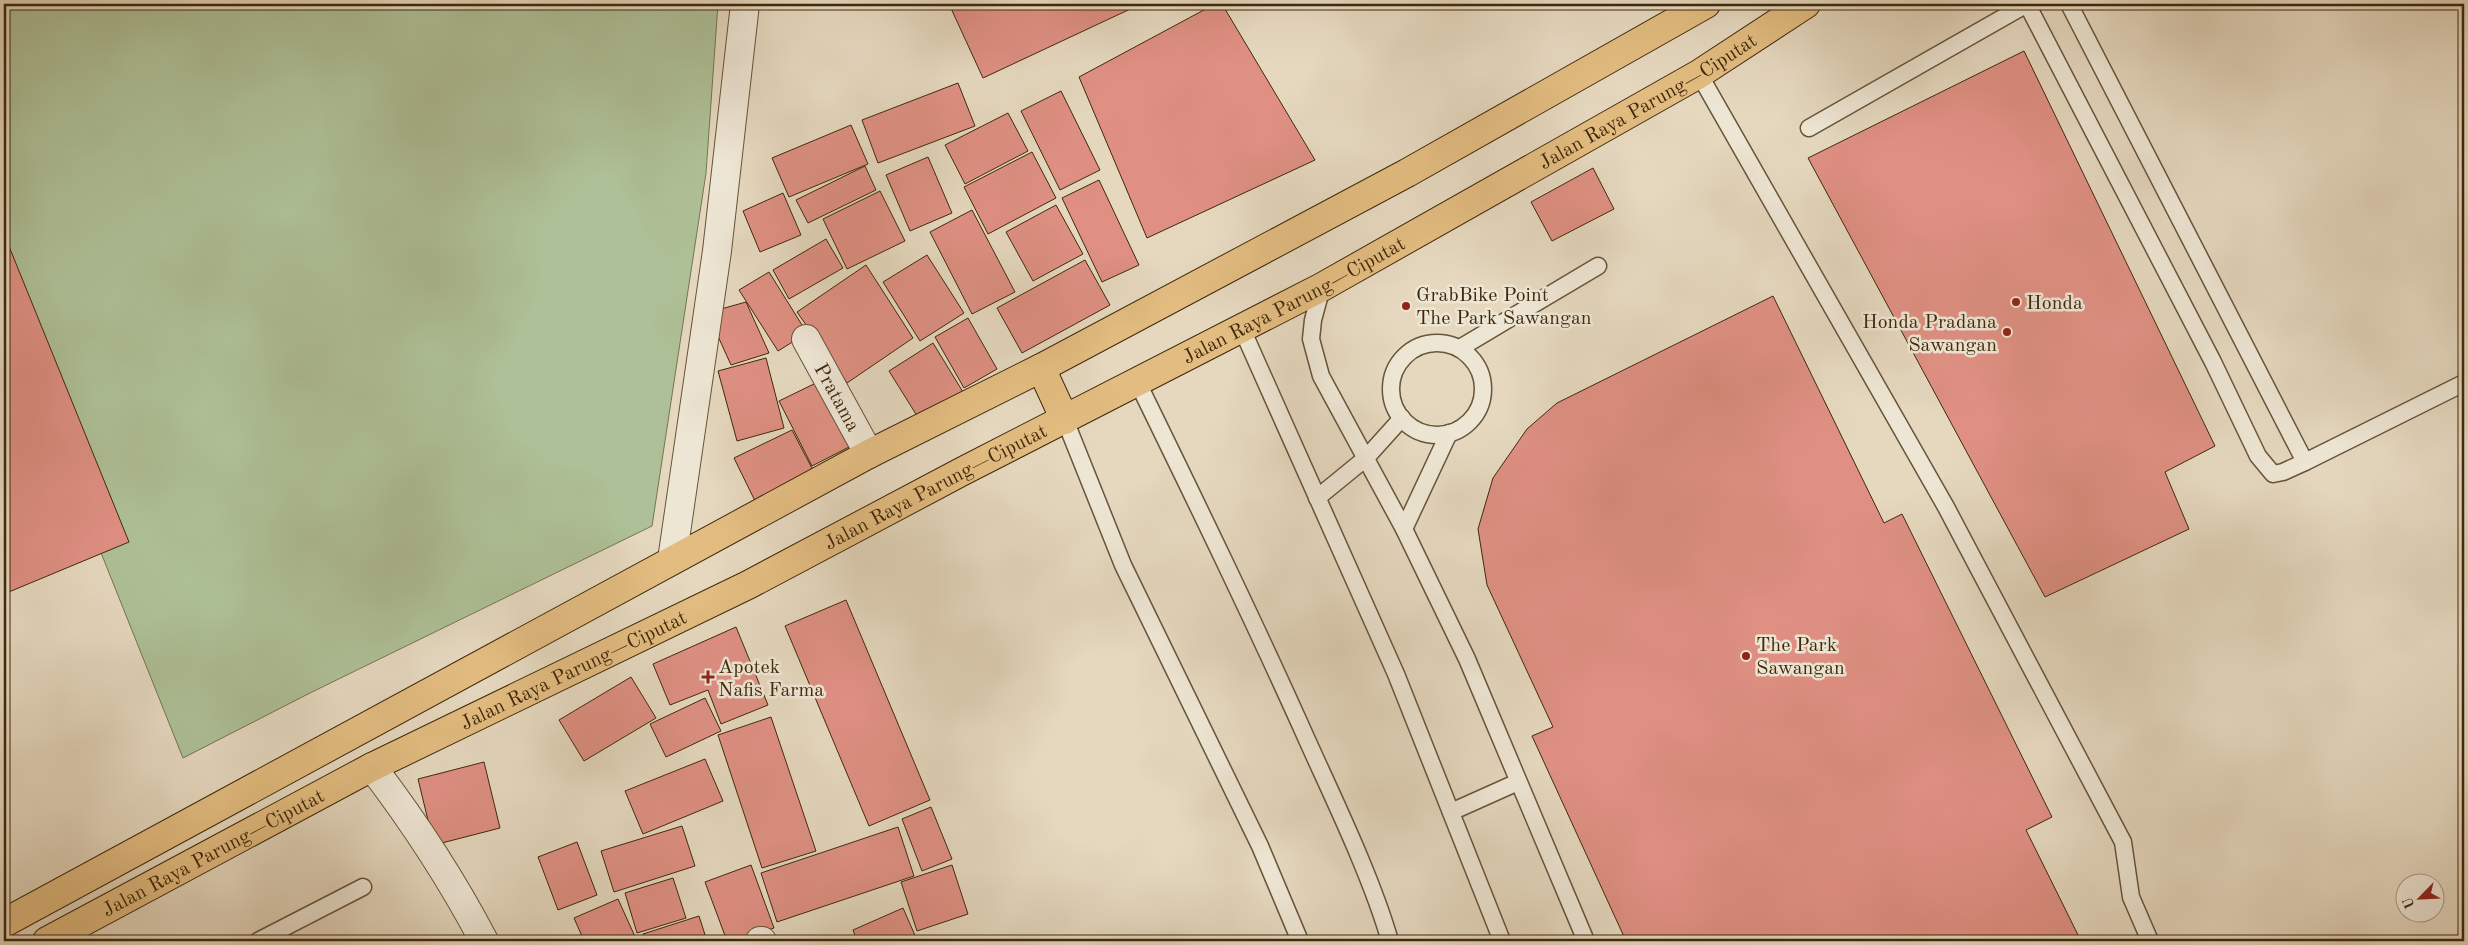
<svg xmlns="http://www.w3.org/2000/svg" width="2468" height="945" font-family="'Old Standard TT',serif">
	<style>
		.green { fill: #aec097; stroke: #767450 }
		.building { fill: #df9083; stroke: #3f280a }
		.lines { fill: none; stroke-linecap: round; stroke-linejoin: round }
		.lane-casing { stroke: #685437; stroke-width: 19 }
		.street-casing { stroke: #685437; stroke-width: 30 }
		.highway-casing { stroke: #3f280a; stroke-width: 30 }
		.lane { stroke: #eee6d5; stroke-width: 16 }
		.street { stroke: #eee6d5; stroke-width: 28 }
		.highway { stroke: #e2bc80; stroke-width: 28 }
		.poi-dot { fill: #8f2418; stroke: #eee6d5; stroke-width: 2 }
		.labels { text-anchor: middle; stroke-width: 5; stroke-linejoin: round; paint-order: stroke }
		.street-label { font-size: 20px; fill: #3f280a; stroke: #eee6d5 }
		.poi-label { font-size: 20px; fill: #3f280a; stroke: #eee6d5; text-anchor: start }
	</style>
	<rect width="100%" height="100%" fill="#e5d8bf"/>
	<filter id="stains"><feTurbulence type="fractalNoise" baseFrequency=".004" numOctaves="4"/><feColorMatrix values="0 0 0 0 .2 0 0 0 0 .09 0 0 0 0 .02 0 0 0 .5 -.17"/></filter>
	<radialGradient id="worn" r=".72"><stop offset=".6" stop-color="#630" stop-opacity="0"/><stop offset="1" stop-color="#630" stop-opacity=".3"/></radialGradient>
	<polygon class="green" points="4,4 718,4 706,173 652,526 312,692 183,758 4,310"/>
	<g class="building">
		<polygon points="949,4 1141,4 983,78"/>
		<polygon points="1215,4 1222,4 1315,160 1147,238 1079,77"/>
		<polygon points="2024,51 2215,446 2165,472 2189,529 2045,597 1808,158"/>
		<polygon points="958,83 975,126 878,163 862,120"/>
		<polygon points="1061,91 1100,170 1060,190 1021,111"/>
		<polygon points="1008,113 1028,151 965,184 945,145"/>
		<polygon points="851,125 868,164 789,197 772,158"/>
		<polygon points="1032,152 1056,198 988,234 964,187"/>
		<polygon points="928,157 952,213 910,231 886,175"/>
		<polygon points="865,166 876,190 808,223 796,200"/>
		<polygon points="1593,168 1614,209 1552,241 1531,202"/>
		<polygon points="1099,180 1139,265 1102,282 1062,198"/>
		<polygon points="880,191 905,241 847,269 823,219"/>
		<polygon points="783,193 801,235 760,252 743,211"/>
		<polygon points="1056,205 1083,254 1033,281 1006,232"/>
		<polygon points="972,210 1015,292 972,314 930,232"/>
		<polygon points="4,234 129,542 4,594"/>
		<polygon points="826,239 843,268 789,299 773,270"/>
		<polygon points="927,255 964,313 920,341 883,282"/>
		<polygon points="1085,260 1110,305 1022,353 997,308"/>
		<polygon points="866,265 913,338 847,383 797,312"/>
		<polygon points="769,272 807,333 778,351 739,290"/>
		<polygon points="1773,296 1884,523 1902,514 2052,817 2026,830 2081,941 1626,941 1532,736 1553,727 1487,585 1478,529 1493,478 1527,429 1557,403"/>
		<polygon points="746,302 769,353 731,365 717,334 721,309"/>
		<polygon points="968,318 997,369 964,388 935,337"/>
		<polygon points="933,343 963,392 919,419 889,371"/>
		<polygon points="766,358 784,428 737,441 718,371"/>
		<polygon points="820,381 851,446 812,466 779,401"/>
		<polygon points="792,430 815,474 756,503 734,458"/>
		<polygon points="846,600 930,800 869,826 785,626"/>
		<polygon points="736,627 768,705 721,724 708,690 670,705 653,664"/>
		<polygon points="631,677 656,718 584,761 559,720"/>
		<polygon points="705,698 721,731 666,757 650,724"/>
		<polygon points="771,717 816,851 762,868 718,735"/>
		<polygon points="705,759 723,801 643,834 625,791"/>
		<polygon points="484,762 500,828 434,845 418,779"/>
		<polygon points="931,807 952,859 922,871 902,819"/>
		<polygon points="682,826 695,866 614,892 601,851"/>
		<polygon points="898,827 914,876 777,922 761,873"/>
		<polygon points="577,842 597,895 558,910 538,857"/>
		<polygon points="751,865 774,928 736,941 727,941 705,882"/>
		<polygon points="952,865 968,914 917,931 901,882"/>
		<polygon points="673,878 686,918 637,933 625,893"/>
		<polygon points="618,899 637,941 584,941 574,918"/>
		<polygon points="903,908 917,940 857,941 853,930"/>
		<polygon points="699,916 707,941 645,941 643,934"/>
		<polygon points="946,936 947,941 929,941"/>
	</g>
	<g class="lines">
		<g class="lane-casing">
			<g id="lane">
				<polyline points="2069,4 2305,462"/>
				<polyline points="1699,74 1946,507 2123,842 2131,897 2150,941"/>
				<polyline points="1809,128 2027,4 2213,362 2258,456 2273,474 2283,472 2305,462 2464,383"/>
				<polyline points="1322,287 1313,320 1311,339 1321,376 1404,529 1467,659 1586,941"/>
				<polyline points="1242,329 1396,674 1502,941"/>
				<circle cx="1437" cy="389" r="46"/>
				<polyline points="1460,348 1598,266"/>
				<path d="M1138,383C1196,502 1254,621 1308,742C1336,804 1371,876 1390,941"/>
				<polyline points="1065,420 1123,565 1260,846 1300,941"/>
				<polyline points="1317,498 1366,458 1402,418"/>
				<polyline points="1404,529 1449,433"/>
				<polyline points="1451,812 1518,782"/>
				<polyline points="258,941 363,887"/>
			</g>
		</g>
		<g class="street-casing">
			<g id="street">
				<path id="s1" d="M806,339L869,454"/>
				<polyline points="672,560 717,251 745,4"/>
				<path d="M372,767C414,822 452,880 484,941"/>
				<polyline points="760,941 762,941"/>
			</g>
		</g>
		<g class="highway-casing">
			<g id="highway">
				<polyline points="1041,368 1065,420"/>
				<polyline points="4,923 869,454 1041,368 1407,173 1706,4"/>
				<path id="s2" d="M47,941L372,767L748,585L963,471L1322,287L1699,74L1806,4"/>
			</g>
		</g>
		<use href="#lane" class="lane"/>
		<use href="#street" class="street"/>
		<use href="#highway" class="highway"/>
	</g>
	<g class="poi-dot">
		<circle cx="2016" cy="302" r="5"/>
		<circle cx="1406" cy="306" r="5"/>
		<circle cx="2007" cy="332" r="5"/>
		<circle cx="1746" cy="656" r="5"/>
		<path d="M705.5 669.5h5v5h5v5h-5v5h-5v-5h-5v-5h5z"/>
	</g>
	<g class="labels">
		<g class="street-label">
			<text dy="7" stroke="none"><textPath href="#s2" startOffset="1808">Jalan Raya Parung—Ciputat</textPath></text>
			<text dy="7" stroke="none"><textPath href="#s2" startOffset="1402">Jalan Raya Parung—Ciputat</textPath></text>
			<text dy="7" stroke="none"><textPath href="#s1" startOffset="66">Pratama</textPath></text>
			<text dy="7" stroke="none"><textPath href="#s2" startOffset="998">Jalan Raya Parung—Ciputat</textPath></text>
			<text dy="7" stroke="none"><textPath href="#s2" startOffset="592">Jalan Raya Parung—Ciputat</textPath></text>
			<text dy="7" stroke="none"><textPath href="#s2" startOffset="188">Jalan Raya Parung—Ciputat</textPath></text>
		</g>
		<g class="poi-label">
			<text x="1416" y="301">GrabBike Point<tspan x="1416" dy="23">The Park Sawangan</tspan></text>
			<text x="2026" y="309">Honda</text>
			<text x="1997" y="328" text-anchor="end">Honda Pradana<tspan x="1997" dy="23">Sawangan</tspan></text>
			<text x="1756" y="651">The Park<tspan x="1756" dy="23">Sawangan</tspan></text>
			<text x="718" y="673">Apotek<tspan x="718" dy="23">Nafis Farma</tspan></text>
		</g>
	</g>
	<rect width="2468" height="945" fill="none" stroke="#e5d8bf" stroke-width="20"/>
	<rect x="5" y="5" width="2458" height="935" fill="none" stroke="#3f280a" stroke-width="2.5"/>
	<rect x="10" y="10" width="2448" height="925" fill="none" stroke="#3f280a"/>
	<g transform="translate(2420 898) rotate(246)"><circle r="24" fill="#eee6d5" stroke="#a89a84"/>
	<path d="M0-4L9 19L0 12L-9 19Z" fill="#8f2418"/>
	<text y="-8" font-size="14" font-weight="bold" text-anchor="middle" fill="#3f280a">U</text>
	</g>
	<rect width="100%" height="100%" filter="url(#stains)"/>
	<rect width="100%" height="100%" fill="url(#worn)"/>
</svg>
